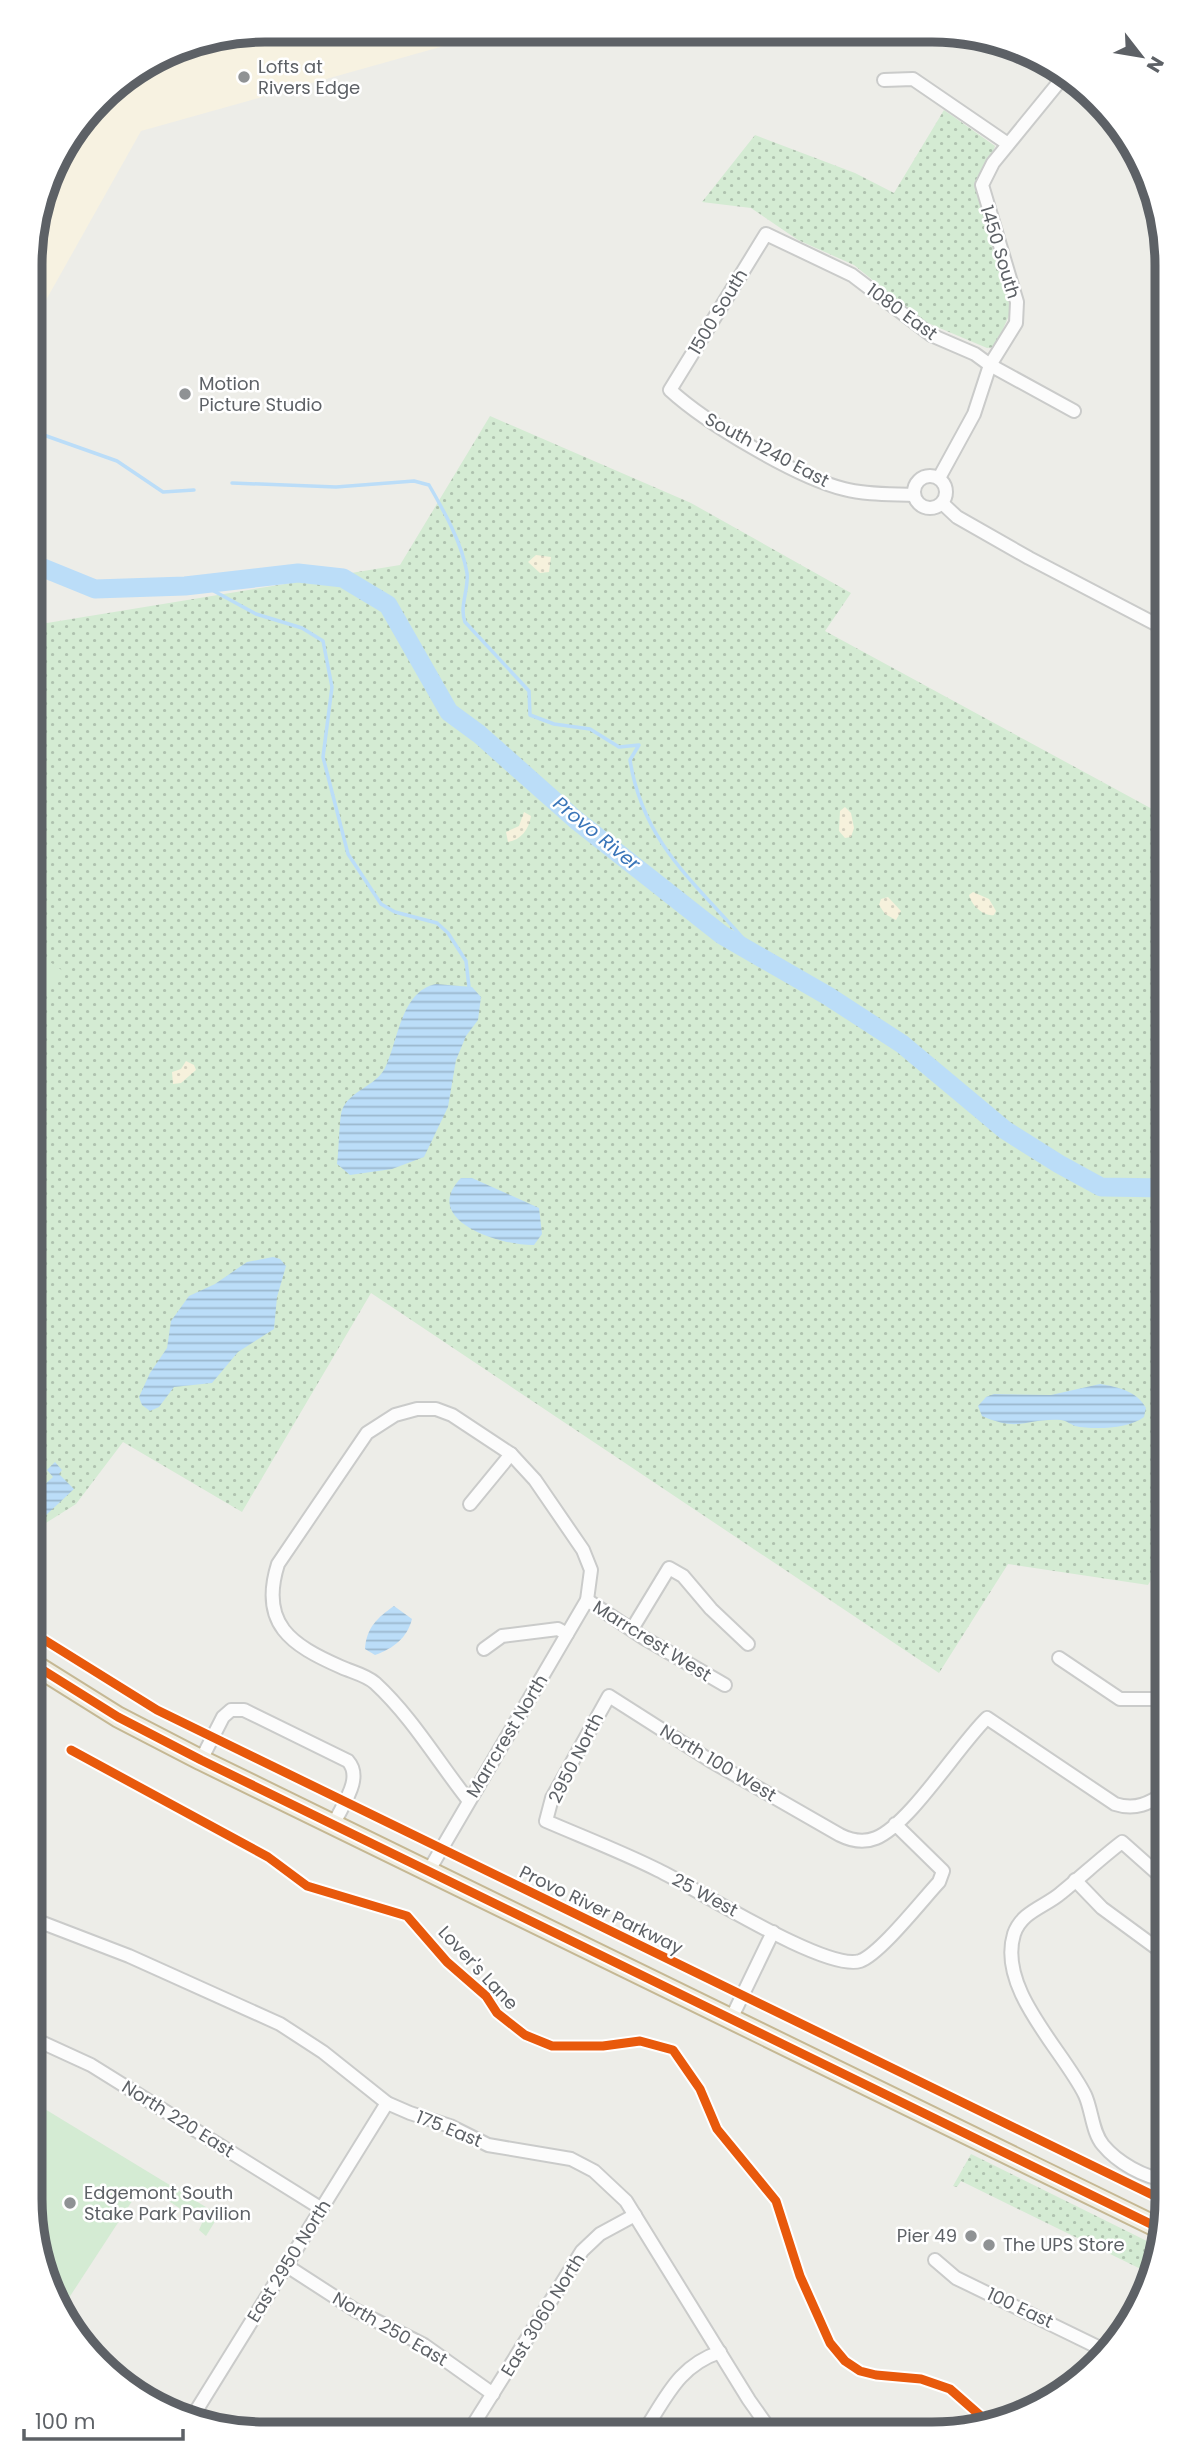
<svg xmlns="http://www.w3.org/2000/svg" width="1197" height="2464" font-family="Poppins,sans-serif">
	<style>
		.commercial { fill: #f7f2e1 }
		.grass { fill: url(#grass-dots) }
		.sand { fill: url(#sand-dots) }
		.park { fill: #d4ebd3 }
		.water { fill: url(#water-rules) }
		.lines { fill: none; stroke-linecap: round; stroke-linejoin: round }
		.stream { stroke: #bbddf8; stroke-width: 3.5 }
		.river { stroke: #bbddf8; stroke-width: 19 }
		.minor-casing { stroke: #cacbca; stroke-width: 16 }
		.highway-casing { stroke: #c5b894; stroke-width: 23 }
		.minor { stroke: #fcfcfc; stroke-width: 12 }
		.highway { stroke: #f0ede1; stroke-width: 19 }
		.cycleway-casing { stroke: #fff; stroke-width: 13 }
		.cycleway { stroke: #e8590c; stroke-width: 9 }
		.poi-dot { fill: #8f9294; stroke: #fff; stroke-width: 2.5 }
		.labels { text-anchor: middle; stroke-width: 5; stroke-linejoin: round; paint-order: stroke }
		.poi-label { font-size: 18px; fill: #5d6166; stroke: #fff; text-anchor: start }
		.street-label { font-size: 18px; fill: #5d6166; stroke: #fff }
		.water-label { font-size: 19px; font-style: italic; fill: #3a75b9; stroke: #fff }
		.rim { fill: none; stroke: #5d6166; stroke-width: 9 }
	</style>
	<defs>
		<pattern id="grass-dots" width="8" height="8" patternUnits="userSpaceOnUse" patternTransform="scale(1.75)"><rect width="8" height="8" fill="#d4ebd3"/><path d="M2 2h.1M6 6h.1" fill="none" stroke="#afc2af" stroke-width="1.8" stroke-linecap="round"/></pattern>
		<pattern id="sand-dots" width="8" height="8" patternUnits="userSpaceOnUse" patternTransform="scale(1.75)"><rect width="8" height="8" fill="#f6f1dc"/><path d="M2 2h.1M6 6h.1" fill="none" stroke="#d5d1c0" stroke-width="1.8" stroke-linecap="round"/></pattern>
		<pattern id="water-rules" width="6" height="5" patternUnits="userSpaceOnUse" patternTransform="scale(1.75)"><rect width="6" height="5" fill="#bbddf8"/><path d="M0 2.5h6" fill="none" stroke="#9bb7cd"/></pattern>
	</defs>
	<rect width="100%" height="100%" fill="#edede8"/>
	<polygon class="commercial" points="265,30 459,31 451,44 141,131 32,325 32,234 54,160 109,88 175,47"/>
	<g class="grass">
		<polygon points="944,110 995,146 980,191 1011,311 995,347 987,348 923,321 854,265 798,240 751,208 702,202 755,135 855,173 894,193"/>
		<polygon points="490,416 691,503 851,593 825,631 1154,810 1167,809 1167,1552 1148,1585 1008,1564 939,1673 371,1293 242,1512 123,1442 76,1504 30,1533 31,618 47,623 400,565"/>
		<polygon points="971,2154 1159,2247 1153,2275 961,2181 957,2187 953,2186"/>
	</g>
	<g class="sand">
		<polygon points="536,555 551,557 549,572 540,573 528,562"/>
		<polygon points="845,807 851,813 854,828 851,837 845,838 839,831 840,811"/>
		<path d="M524,812L531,816C529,829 521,840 508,842L506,832L519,826Z"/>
		<path d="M973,892L989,899L996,911L994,915C984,917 971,905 969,895Z"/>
		<polygon points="888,897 901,911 896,920 885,914 879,905 881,899"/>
		<polygon points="186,1061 194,1065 196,1070 181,1083 173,1084 172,1072 181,1069"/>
	</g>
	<g class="park">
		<polygon points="31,949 63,971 32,1017 31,1016"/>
		<polygon points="30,2100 219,2215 206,2236 199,2230 202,2223 152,2190 148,2196 138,2192 63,2307 42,2275 30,2199"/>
	</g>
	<g class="water">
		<path d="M436,984L472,987L481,997L478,1020L466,1036L456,1060L448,1107L424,1157L392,1169L350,1175L337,1164C339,1152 339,1119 342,1110C350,1090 375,1087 385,1068C398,1041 401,991 436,984Z"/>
		<path d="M461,1178H472L539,1208L542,1234L534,1245C502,1246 419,1221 461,1178Z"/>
		<polygon points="273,1257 280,1259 286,1266 277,1297 274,1329 238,1352 212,1383 174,1387 159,1407 150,1411 142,1405 139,1397 150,1373 167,1348 171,1321 189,1296 215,1284 247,1262"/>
		<path d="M1100,1384C1118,1387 1137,1391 1146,1408L1144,1417C1129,1429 1093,1430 1075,1426C1070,1424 1067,1421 1061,1420C1025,1418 1021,1433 982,1416L978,1406L986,1397L994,1394L1051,1395Z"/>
		<polygon points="55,1462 62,1470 59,1474 74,1489 44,1517 30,1503 30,1498 53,1477 47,1470"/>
		<path d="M394,1606L412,1619C407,1638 394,1648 375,1655L365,1649C366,1628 378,1617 394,1606Z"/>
	</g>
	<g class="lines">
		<g class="stream">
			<polyline points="38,433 117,461 163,492 194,490"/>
			<path d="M232,483L336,487L414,481L429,485C444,511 462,543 467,573C469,589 459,607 465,622L529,691L530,715L554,724L590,729L619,747L639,745L630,760C644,850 705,890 758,956"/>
			<polyline points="201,584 256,614 302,628 323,641 332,687 323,757 348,854 381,904 395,912 437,923 448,933 466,961 469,987"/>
		</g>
		<polyline class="river" points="31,563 95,589 185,586 298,573 343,578 388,605 449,712 479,734 576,820 722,935 828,996 902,1044 1005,1130 1059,1164 1101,1187 1167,1188"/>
		<g class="minor-casing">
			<g id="minor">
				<polyline points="884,80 913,79 1008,144"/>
				<circle cx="930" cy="492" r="16"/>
				<polyline points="939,478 974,414 990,365 1016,323 1017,302 982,185 993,163 1064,76"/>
				<path d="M914,495C891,494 866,495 844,489C796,477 706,423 670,390L766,234L852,275L931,335L975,354L990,365L1074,411"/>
				<polyline points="942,503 957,517 1029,558 1167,630"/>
				<polyline points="470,1504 511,1454"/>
				<polyline points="587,1600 644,1638 725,1685"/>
				<polyline points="632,1629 669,1568 683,1576 711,1609 748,1644"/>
				<polyline points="484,1649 502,1636 558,1629 567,1634"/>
				<polyline points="1059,1658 1120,1699 1167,1699"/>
				<path d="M201,1760L223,1717L231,1710H244L348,1761C364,1779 341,1806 333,1826"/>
				<path d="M895,1824L943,1871L939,1882C923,1899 880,1954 860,1961C826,1972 696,1888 658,1870C622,1852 583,1837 546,1821L552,1798L609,1696L711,1761L840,1835C852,1841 864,1843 876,1838C910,1824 958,1746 987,1718L1115,1804C1136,1811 1149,1803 1167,1792"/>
				<path d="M428,1872L587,1600L591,1570L583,1550L535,1480L511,1454L452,1415L436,1409H417L395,1415L367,1433L278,1564C259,1624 291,1645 341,1667C352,1672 366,1675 375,1683C412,1717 438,1762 469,1801"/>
				<polyline points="1075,1880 1102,1908 1166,1955"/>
				<polyline points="30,1918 129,1956 280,2024 323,2052 387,2103 410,2113 450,2126 488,2145 571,2159 594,2171 626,2201 749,2400 773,2434"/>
				<polyline points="30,2005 32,1921"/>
				<polyline points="731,2019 773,1932"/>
				<polyline points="30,2037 91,2065 322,2209"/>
				<path d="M1167,2180C1144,2178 1117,2162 1103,2145C1092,2132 1092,2110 1085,2095C1063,2050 997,1989 1014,1934C1022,1911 1045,1907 1061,1893C1082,1876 1101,1858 1122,1842L1167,1882"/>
				<polyline points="935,2260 956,2278 1108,2352"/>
				<polyline points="287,2266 355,2310 424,2345 493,2394"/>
				<polyline points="191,2419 387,2103"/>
				<polyline points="468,2433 582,2251 600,2234 635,2215"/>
				<path d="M643,2433C666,2398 678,2366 720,2352"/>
			</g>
		</g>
		<g class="highway-casing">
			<polyline id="highway" points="30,1662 118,1717 201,1760 1163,2230"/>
		</g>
		<use href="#minor" class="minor"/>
		<use href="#highway" class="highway"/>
		<g class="cycleway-casing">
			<g id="cycleway">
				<polyline points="30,1631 157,1710 1167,2202"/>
				<polyline points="30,1662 118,1717 201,1760 1163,2230"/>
				<polyline points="71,1750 268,1857 307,1886 407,1916 447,1962 486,1996 497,2013 525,2035 552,2046 603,2046 640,2041 673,2050 700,2089 717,2129 776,2201 800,2276 830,2343 845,2361 860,2371 876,2375 921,2379 950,2389 991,2425"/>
			</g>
		</g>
		<use href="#cycleway" class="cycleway"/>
	</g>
	<g class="poi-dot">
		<circle cx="244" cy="77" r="7"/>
		<circle cx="185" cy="394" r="7"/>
		<circle cx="70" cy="2203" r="7"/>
		<circle cx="971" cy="2236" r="7"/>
		<circle cx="989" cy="2245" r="7"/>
	</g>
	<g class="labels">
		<g class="poi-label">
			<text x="258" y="73">Lofts at<tspan x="258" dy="21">Rivers Edge</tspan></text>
			<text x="199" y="390">Motion<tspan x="199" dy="21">Picture Studio</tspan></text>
			<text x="84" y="2199">Edgemont South<tspan x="84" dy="21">Stake Park Pavilion</tspan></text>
			<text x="957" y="2242" text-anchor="end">Pier 49</text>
			<text x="1003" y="2251">The UPS Store</text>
		</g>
		<g class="street-label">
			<text transform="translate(1000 252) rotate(73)" y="6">1450 South</text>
			<text transform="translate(718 312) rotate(-59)" y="6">1500 South</text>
			<text transform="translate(902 312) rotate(36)" y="6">1080 East</text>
			<text transform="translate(767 450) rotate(28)" y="6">South 1240 East</text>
			<text transform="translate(652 1641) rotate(32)" y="6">Marrcrest West</text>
			<text transform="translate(507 1736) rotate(-59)" y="6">Marrcrest North</text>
			<text transform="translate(576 1758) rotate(-63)" y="6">2950 North</text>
			<text transform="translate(718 1763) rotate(31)" y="6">North 100 West</text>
			<text transform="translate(705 1895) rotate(28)" y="6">25 West</text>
			<text transform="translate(601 1910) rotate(26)" y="6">Provo River Parkway</text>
			<text transform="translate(478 1968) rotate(47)" y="6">Lover's Lane</text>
			<text transform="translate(178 2119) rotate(32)" y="6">North 220 East</text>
			<text transform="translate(449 2129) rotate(22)" y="6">175 East</text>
			<text transform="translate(289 2261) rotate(-58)" y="6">East 2950 North</text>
			<text transform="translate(1020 2308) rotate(25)" y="6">100 East</text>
			<text transform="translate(543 2315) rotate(-58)" y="6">East 3060 North</text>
			<text transform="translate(390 2329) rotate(30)" y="6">North 250 East</text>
		</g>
		<g class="water-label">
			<text transform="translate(597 833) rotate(39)" y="7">Provo River</text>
		</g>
	</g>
	<path d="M0 0H1197V2464H0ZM265 42H932A223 223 0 0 1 1155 265V2199A223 223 0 0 1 932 2422H265A223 223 0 0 1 42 2199V265A223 223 0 0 1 265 42Z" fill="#fff" fill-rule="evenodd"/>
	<path class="rim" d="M265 42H932A223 223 0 0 1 1155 265V2199A223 223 0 0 1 932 2422H265A223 223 0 0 1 42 2199V265A223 223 0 0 1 265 42Z"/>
	<g transform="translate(1141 56) rotate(121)" stroke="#ffffff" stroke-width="5" paint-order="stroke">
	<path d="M0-5L12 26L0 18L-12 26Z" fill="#5d6166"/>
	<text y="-10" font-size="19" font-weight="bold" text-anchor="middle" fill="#5d6166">N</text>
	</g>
	<path d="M24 2429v10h159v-10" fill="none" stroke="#5d6166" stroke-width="3.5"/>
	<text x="35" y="2429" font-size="21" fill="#5d6166" stroke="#ffffff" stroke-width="5" paint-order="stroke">100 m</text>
</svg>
